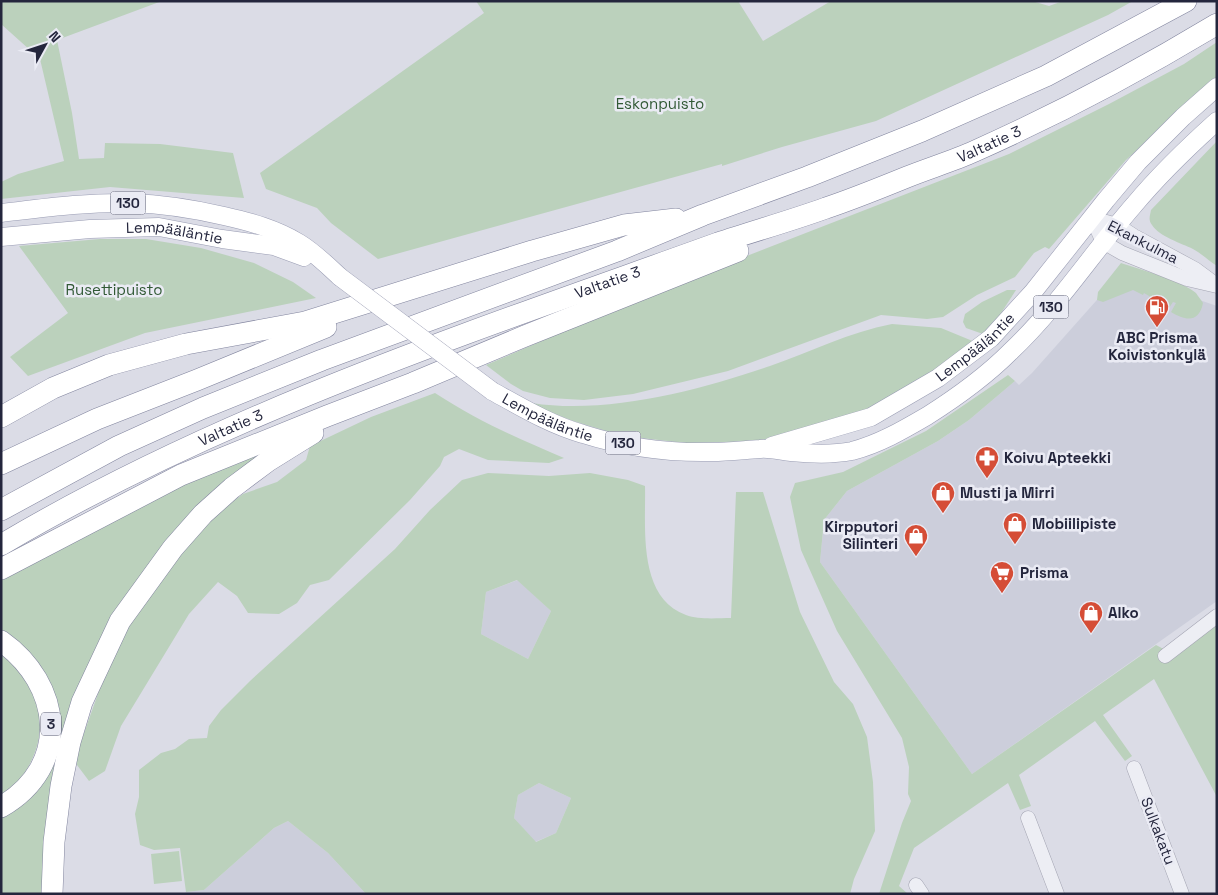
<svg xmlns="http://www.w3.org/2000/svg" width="1218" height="895" font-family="'Space Grotesk',sans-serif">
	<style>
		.built { fill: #cccedb }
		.green { fill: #bbd1bc; fill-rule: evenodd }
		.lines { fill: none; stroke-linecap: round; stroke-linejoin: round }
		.minor-casing { stroke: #a4a5b3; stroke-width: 15 }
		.major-casing { stroke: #999cb3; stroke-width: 19 }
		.highway-casing { stroke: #81849e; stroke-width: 22 }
		.minor { stroke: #edeef4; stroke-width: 14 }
		.major { stroke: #fff; stroke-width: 18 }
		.highway { stroke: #fff; stroke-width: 21 }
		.major-bridge-casing { stroke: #999cb3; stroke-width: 19; stroke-linecap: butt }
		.major-bridge { stroke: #fff; stroke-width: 18 }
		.labels { text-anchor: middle; stroke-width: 5; stroke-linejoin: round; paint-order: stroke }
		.shield { fill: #eaebf4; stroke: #5f6174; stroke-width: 1 }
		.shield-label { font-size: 14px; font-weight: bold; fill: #24263d }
		.park-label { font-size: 15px; fill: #315935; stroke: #eaebf4 }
		.street-label { font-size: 15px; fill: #24263d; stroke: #eaebf4 }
		.poi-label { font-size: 15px; font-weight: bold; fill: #24263d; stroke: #eaebf4; text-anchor: start }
	</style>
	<rect width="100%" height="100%" fill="#dbdce6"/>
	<g class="built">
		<polygon points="1135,278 1217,306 1217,601 972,774 820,562 824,520 847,491 938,441 969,420 1015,381 1019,385 1032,373 1104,292"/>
		<polygon points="518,580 551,611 528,659 481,634 486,592"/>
		<polygon points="539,783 571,798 556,833 535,842 514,818 518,795"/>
		<polygon points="288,821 328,853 366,894 183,894 186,892 204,890 274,828"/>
	</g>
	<g class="green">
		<polygon points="1,1 162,1 57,40 72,113 79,159 104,158 105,143 160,144 233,153 244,198 110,187 1,199 1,182 18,174 64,161 40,59 1,24"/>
		<polygon points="476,1 738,1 763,41 831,1 1032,1 1049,6 1063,1 1133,1 1108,15 876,121 782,147 722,166 722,164 378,259 331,223 317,208 266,189 260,173 484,13"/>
		<polygon points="1217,42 1217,78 1126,160 1049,249 1045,247 1034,253 1015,277 977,295 943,317 927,319 881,315 728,371 633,394 584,400 550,398 523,391 511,384 486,365 667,287 1009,154 1109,104 1184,64"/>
		<path d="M1217,141V266C1209,261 1202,254 1193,249C1181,243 1160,237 1152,225C1148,220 1150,216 1151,210Z"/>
		<polygon points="100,239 146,239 201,248 254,263 293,282 316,298 145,333 28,376 10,357 68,313 19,246"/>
		<path d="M1121,263C1139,269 1182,281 1196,293C1198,296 1201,300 1203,303C1199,323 1186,321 1171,312L1176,303L1173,302L1169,308L1144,293L1143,295L1133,290L1103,302L1097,300L1098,292Z"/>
		<polygon points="1007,290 1016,290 994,324 983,334 966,328 963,322 965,314 982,302"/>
		<path d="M892,324L941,328L975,342L945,368L890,400L817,429L760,441L686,443L623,436L573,421L532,405V403C606,415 701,390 770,366C810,352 850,332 892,324Z"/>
		<polygon points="1008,375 1015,381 969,420 938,441 847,491 824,520 820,562 972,774 1156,645 1175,655 1217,625 1217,797 1154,679 1103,715 1132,756 1125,761 1095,721 1019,775 1031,806 1020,810 1008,783 914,848 899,886 908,894 879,894 902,823 911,801 908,794 909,767 902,738 837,631 801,550 790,497 795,483 843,472 926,431"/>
		<path d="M435,393C478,421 517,438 564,458L549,463L488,460L459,449L444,457L440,466L410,500L329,580L310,585L297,603L279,614L248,613L237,596L218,582L189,614L121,726L105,771L89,781L74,761L110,660L134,616L180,553L217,513L243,494L277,482L306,460L310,446L371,417Z"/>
		<polygon points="276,444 239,475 93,665 48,894 1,894 1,814 12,807 57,720 1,634 1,580 179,485"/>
		<path d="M488,473L549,476L590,473L628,480L645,486C646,527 637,597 686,615C699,620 718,618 731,618L736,492H763L800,612L834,682L853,704L867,737L873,782L875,831L854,879L850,894H366L328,853L288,821L274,828L204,890L186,892L180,848L154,850L140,845L135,814L139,797V770L161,753L175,749L189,739L207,738L209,726L221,710L250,681L395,549L430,510L462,480ZM517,580L551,611L528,659L481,634L486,592ZM539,783L571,798L556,833L536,842L514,818L518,795Z"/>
		<path d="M1,652L7,656C14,666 35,691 38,700C48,732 31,779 1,795Z"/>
		<polygon points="179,851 182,881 154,884 151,854"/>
	</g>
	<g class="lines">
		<g class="minor-casing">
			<g id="minor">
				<polyline points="1092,218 1103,242 1122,253 1187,279 1217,286"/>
				<polyline points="1092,218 1117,225 1134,236 1195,269 1214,283"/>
				<polyline points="1165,656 1217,616"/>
				<polyline points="1134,768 1182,894"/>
				<polyline points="1028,818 1057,894"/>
				<polyline points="916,885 922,894"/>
			</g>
		</g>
		<g class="major-casing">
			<g id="major">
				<path d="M1,213C44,208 87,202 130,203C162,204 194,209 224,216C251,222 276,229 299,243C314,252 327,265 340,277"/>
				<path id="s1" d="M1,237L90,229L159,227L222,239L274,246L304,257"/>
				<path id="s2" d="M492,391C521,407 551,425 583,434C624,447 670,453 712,452C728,452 744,450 760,449C770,448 781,451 791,452C811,454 832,455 852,451C879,444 903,430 927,416C957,397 985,377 1010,352C1057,308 1092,253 1134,205C1159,175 1188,147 1217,121"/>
				<path id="s3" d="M772,446L871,417L938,378L991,338L1033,292L1106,200L1138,162L1183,117L1217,87"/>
			</g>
		</g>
		<g class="highway-casing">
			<g id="highway">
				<polyline points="1,417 53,388 109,365 186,344 305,322 532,251 624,225 676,219"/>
				<polyline points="1,464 97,419 197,380 326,327"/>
				<polyline points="1,510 119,446 203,408 322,360 617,251 703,215 807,177 922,131 1046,76 1186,1"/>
				<path id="s4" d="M1,545C225,412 474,331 718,243C754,231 790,221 826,208C853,199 880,188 907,177C929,168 953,161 975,151C1058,114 1139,71 1217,24"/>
				<polyline points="1,569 181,475 327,416 413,383 525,336 738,251"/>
				<path d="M1,641C62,684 72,766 1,807"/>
				<polyline points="52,894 54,842 61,786 70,742 82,702 120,621 173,548 203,514 232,488 268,461 313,433"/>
			</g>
		</g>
		<use href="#minor" class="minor"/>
		<use href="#major" class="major"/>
		<use href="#highway" class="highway"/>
		<g class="major-bridge-casing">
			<polyline id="major-bridge" points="340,277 492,391"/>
		</g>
		<use href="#major-bridge" class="major-bridge"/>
	</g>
	<defs>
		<g id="fuel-pin" transform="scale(1.25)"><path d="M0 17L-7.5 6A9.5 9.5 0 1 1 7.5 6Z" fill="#d54d36" stroke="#eaebf4"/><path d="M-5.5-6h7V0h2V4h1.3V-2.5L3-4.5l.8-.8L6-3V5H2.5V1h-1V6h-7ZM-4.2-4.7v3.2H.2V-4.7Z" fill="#fff"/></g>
		<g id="pharmacy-pin" transform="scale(1.25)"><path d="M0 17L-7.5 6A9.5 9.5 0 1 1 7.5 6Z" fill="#d54d36" stroke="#eaebf4"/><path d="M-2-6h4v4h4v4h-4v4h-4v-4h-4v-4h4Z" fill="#fff"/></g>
		<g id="shop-pin" transform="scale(1.25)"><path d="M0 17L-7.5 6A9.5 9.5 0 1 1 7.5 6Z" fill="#d54d36" stroke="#eaebf4"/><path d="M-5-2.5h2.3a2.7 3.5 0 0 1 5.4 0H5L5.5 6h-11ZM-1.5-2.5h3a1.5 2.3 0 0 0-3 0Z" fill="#fff"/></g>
		<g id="supermarket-pin" transform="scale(1.25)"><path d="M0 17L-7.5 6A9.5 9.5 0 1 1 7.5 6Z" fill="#d54d36" stroke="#eaebf4"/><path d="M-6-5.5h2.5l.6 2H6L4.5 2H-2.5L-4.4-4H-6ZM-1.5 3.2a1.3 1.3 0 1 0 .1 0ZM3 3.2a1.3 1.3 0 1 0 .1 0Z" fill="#fff"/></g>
	</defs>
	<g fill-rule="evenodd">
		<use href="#fuel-pin" x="1157" y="307"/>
		<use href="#pharmacy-pin" x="987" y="458"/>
		<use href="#shop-pin" x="943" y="493"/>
		<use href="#shop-pin" x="1015" y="524"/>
		<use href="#shop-pin" x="916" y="536"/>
		<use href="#supermarket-pin" x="1002" y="573"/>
		<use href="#shop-pin" x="1091" y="613"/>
	</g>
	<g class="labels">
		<g class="shield">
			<rect x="110.5" y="191.5" width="35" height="23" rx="4"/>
			<rect x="1033.5" y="295.5" width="35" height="23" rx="4"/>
			<rect x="605.5" y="431.5" width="35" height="23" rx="4"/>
			<rect x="41" y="712.5" width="20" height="23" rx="4"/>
		</g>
		<g class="shield-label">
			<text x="128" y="208">130</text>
			<text x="1051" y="312">130</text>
			<text x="623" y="448">130</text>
			<text x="51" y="729">3</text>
		</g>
		<g class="park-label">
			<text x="660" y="109">Eskonpuisto</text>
			<text x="114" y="295">Rusettipuisto</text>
		</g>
		<g class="street-label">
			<text dy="5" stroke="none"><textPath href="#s4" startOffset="1068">Valtatie 3</textPath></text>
			<text dy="5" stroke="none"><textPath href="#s1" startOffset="174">Lempääläntie</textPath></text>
			<text transform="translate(1143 242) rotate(27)" y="5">Ekankulma</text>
			<text dy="5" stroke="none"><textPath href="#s4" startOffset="662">Valtatie 3</textPath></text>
			<text dy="5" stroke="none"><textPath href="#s3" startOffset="229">Lempääläntie</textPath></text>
			<text dy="5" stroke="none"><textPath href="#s2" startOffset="62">Lempääläntie</textPath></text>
			<text dy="5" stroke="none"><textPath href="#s4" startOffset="258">Valtatie 3</textPath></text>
			<text transform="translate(1158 831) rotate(69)" y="5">Sulkakatu</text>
		</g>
		<g class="poi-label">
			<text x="1157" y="343" text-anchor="middle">ABC Prisma<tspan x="1157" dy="17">Koivistonkylä</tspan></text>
			<text x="1004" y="463">Koivu Apteekki</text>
			<text x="960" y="498">Musti ja Mirri</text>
			<text x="1032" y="529">Mobiilipiste</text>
			<text x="898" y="532" text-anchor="end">Kirpputori<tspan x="898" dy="17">Silinteri</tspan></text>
			<text x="1020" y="578">Prisma</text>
			<text x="1108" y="618">Alko</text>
		</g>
	</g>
	<rect width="1218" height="895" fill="none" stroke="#24263d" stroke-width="5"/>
	<g transform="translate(45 45) rotate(50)" stroke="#eaebf4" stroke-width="4" paint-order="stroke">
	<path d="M0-4L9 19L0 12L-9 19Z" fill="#24263d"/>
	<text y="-8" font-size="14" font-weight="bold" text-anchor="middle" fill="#24263d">N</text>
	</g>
</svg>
